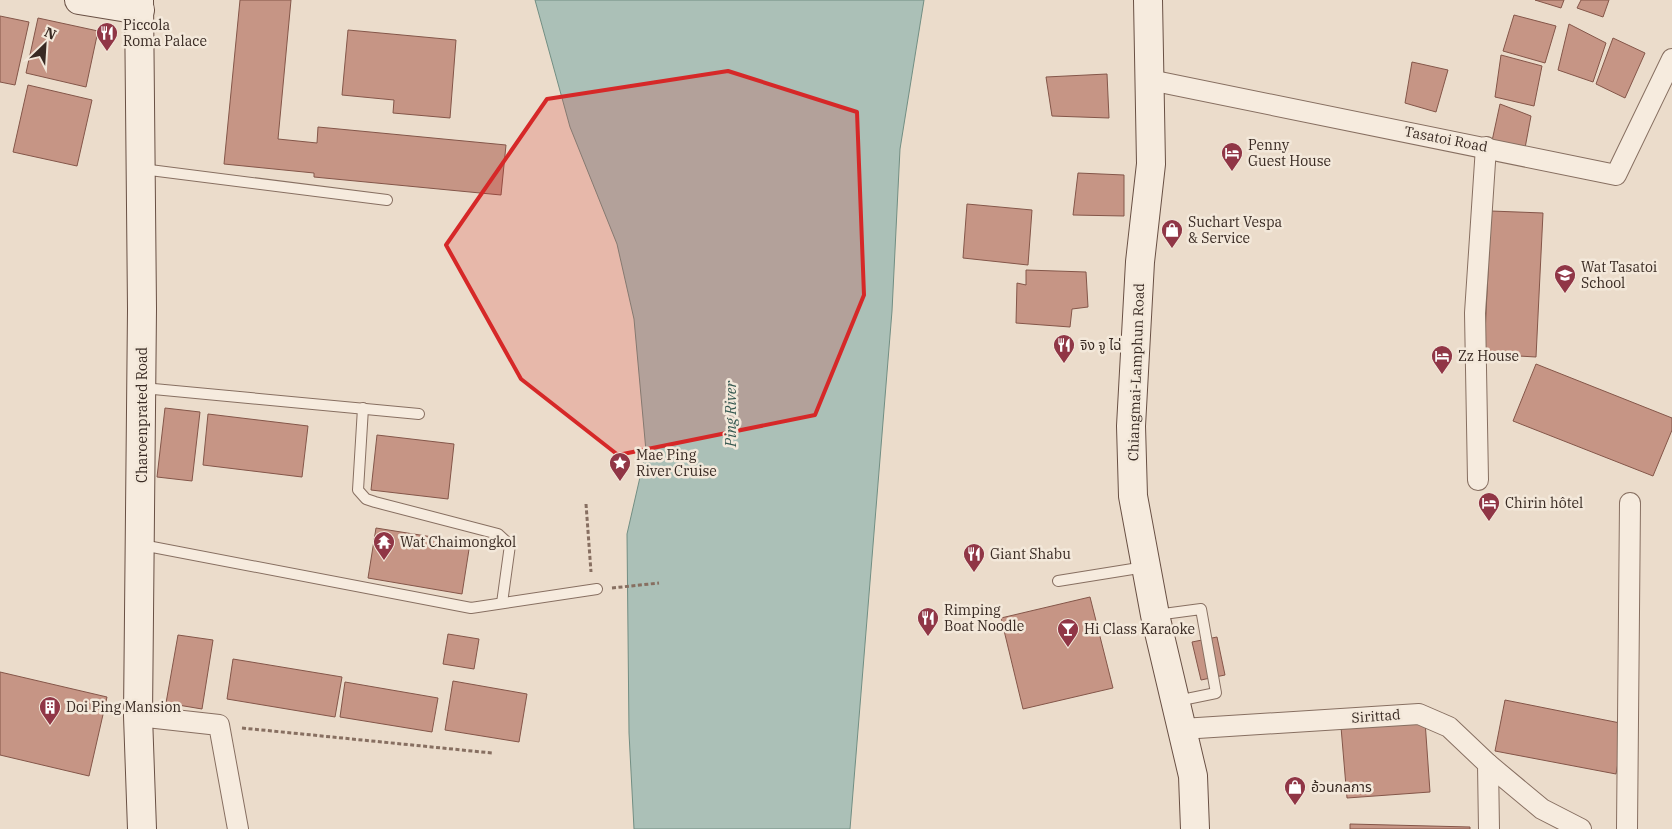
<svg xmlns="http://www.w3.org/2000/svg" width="1672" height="829" font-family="'IBM Plex Serif','Noto Sans Thai',serif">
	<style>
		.water { fill: #abc0b7; stroke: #728e83 }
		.building { fill: #c69585; stroke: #845649 }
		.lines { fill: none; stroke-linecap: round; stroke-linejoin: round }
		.lane-casing { stroke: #876f61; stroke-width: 12 }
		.street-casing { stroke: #876f61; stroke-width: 22 }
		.secondary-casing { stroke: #695044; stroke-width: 30 }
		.path { stroke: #876f61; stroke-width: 3; stroke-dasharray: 4 2.5; stroke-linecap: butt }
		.lane { stroke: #f6ebde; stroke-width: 10 }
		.street { stroke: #f6ebde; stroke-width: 20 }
		.secondary { stroke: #f6ebde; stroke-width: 28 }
		.marked { fill: #d62828; fill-opacity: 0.2; stroke: #d62828; stroke-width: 4; stroke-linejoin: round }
		.labels { text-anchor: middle; stroke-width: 5; stroke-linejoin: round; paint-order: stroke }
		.poi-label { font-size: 14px; fill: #392a23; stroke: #f3e8da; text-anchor: start }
		.street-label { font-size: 14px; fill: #392a23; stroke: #f3e8da }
		.water-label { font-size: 15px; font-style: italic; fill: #34574f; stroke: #f3e8da }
	</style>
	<rect width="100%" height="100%" fill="#ebdccb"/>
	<polygon class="water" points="535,0 924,0 900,149 892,311 850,829 634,829 629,733 627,534 646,451 634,319 617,244 570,127"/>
	<g class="building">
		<polygon points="240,0 291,0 278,139 317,143 318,127 506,145 501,195 314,177 314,173 224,164"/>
		<polygon points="1535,0 1564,0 1561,8"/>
		<polygon points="1581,0 1609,0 1603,17 1577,8"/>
		<polygon points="1514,15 1556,26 1545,63 1503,51"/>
		<polygon points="0,16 29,22 15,85 0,82"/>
		<polygon points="38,18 98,31 86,87 26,73"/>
		<polygon points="1569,24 1606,43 1593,82 1558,70"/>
		<polygon points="348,30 456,40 450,118 393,113 394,100 342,95"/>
		<polygon points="1613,38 1645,53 1625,98 1596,84"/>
		<polygon points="1501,55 1542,66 1534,106 1495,97"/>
		<polygon points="1412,62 1448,70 1436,112 1405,103"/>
		<polygon points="1107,74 1109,118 1052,116 1046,77"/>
		<polygon points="28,85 92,100 77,166 13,152"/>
		<polygon points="1500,104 1531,116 1525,148 1492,141"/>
		<polygon points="1078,173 1124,175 1124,216 1073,215"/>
		<polygon points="967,204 1032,210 1028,265 963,258"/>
		<polygon points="1491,211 1543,213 1536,357 1484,354"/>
		<polygon points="1026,270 1086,272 1088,307 1072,309 1070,327 1016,323 1017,283 1026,285"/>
		<polygon points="1536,364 1672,418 1672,430 1653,476 1513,421"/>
		<polygon points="165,408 200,412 192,481 157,477"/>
		<polygon points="208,414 308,426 302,477 203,465"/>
		<polygon points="377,435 454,444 448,499 371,490"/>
		<polygon points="376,528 470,543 462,594 368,578"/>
		<polygon points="1090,597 1113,688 1023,709 1001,618"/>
		<polygon points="448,634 479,639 474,669 443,664"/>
		<polygon points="178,635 213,640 202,709 166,703"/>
		<polygon points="1217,637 1225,675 1201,680 1192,642"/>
		<polygon points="233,659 342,677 335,717 227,699"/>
		<polygon points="0,672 107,697 89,776 0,755"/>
		<polygon points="453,681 527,694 519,742 445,730"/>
		<polygon points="345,682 438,698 432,732 340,717"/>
		<polygon points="1505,700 1625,724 1616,774 1495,751"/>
		<polygon points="1425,721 1430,792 1347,798 1341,727"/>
		<polygon points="1350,824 1470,827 1470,829 1350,829"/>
	</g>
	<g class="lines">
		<g class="lane-casing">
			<g id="lane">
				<polyline points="142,169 387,200"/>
				<polyline points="143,388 419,414"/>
				<polyline points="363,408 358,490 366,499 375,502 498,534 510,545 502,603"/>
				<polyline points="142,545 471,608 597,589"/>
				<polyline points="1058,581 1145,567"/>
				<polyline points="1156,615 1201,609 1216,693 1177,701"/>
			</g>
		</g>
		<g class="street-casing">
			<g id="street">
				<polyline points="1150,80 1616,175 1672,59"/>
				<polyline points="1478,480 1475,313 1486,147"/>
				<polyline points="138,716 219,725 238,829"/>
				<polyline points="1182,729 1419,714 1449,727 1488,764 1489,829"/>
				<polyline points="1488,764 1542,809 1581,829"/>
				<polyline points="1627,829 1630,503"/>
			</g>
		</g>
		<g class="secondary-casing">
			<g id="secondary">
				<polyline points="79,0 140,10"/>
				<polyline points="139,0 142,309 138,716 142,829"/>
				<polyline points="1148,0 1151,164 1140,262 1131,426 1133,496 1155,615 1193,776 1195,829"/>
			</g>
		</g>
		<g class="path">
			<polyline points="586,504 591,572"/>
			<polyline points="612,588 659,583"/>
			<polyline points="242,728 492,753"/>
		</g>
		<use href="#lane" class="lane"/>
		<use href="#street" class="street"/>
		<use href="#secondary" class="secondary"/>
	</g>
	<path class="marked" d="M728,71L857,112L864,295L815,415L618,455L521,379L446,245L547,99Z"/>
	<defs>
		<g id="restaurant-pin" transform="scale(1.125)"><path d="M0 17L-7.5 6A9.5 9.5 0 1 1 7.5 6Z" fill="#903646" stroke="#f3e8da"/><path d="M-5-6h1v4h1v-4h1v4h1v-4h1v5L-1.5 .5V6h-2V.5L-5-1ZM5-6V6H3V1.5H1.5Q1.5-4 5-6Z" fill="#fff"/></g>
		<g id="hotel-pin" transform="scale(1.125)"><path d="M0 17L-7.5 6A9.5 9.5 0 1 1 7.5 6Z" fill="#903646" stroke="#f3e8da"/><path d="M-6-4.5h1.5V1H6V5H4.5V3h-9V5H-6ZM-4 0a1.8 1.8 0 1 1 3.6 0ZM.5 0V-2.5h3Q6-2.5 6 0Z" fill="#fff"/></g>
		<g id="shop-pin" transform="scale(1.125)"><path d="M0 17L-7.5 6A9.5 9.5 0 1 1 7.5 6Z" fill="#903646" stroke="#f3e8da"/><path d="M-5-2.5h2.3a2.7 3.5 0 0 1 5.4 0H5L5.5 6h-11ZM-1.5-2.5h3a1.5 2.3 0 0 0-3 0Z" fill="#fff"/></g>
		<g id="school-pin" transform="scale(1.125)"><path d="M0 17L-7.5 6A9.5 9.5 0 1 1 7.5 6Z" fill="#903646" stroke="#f3e8da"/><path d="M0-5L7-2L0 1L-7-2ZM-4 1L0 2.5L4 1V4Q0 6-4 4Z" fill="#fff"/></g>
		<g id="sight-pin" transform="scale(1.125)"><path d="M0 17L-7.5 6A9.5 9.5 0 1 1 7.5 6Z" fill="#903646" stroke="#f3e8da"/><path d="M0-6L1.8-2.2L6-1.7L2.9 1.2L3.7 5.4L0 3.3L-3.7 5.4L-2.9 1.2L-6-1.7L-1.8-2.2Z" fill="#fff"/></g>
		<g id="temple-pin" transform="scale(1.125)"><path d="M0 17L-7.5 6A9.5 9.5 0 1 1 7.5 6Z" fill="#903646" stroke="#f3e8da"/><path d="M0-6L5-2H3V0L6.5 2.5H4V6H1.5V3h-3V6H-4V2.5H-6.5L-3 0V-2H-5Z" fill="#fff"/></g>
		<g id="bar-pin" transform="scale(1.125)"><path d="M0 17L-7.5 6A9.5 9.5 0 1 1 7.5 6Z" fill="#903646" stroke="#f3e8da"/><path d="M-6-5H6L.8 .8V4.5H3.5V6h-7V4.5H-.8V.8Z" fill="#fff"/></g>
		<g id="building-pin" transform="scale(1.125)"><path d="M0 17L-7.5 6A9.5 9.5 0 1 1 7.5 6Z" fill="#903646" stroke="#f3e8da"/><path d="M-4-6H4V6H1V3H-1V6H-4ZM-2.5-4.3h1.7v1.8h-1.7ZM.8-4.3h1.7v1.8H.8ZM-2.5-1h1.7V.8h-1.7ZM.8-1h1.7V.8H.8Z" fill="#fff"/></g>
	</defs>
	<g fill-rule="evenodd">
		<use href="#restaurant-pin" x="107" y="33"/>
		<use href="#hotel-pin" x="1232" y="153"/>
		<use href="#shop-pin" x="1172" y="230"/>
		<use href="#school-pin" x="1565" y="275"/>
		<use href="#restaurant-pin" x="1064" y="345"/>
		<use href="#hotel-pin" x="1442" y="356"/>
		<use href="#sight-pin" x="620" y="463"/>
		<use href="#hotel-pin" x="1489" y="503"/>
		<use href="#temple-pin" x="384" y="542"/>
		<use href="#restaurant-pin" x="974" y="554"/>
		<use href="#restaurant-pin" x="928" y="618"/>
		<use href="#bar-pin" x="1068" y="629"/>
		<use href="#building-pin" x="50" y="707"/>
		<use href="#shop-pin" x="1295" y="787"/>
	</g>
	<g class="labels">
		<g class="poi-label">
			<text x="123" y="30">Piccola<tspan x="123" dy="16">Roma Palace</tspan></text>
			<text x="1248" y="150">Penny<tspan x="1248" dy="16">Guest House</tspan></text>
			<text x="1188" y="227">Suchart Vespa<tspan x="1188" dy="16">&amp; Service</tspan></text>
			<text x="1581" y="272">Wat Tasatoi<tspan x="1581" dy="16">School</tspan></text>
			<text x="1080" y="350">จิง จู ไฉ่</text>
			<text x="1458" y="361">Zz House</text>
			<text x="636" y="460">Mae Ping<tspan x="636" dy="16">River Cruise</tspan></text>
			<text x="1505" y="508">Chirin hôtel</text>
			<text x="400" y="547">Wat Chaimongkol</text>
			<text x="990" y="559">Giant Shabu</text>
			<text x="944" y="615">Rimping<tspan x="944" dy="16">Boat Noodle</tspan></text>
			<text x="1084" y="634">Hi Class Karaoke</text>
			<text x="66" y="712">Doi Ping Mansion</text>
			<text x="1311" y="792">อ้วนกลการ</text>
		</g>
		<g class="street-label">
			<text transform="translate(1446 139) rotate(11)" y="5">Tasatoi Road</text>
			<text transform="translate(1136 372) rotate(-88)" y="5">Chiangmai-Lamphun Road</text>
			<text transform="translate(142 415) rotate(-90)" y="5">Charoenprated Road</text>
			<text transform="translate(1376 716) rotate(-4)" y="5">Sirittad</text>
		</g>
		<g class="water-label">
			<text transform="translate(731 414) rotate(-90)" y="5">Ping River</text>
		</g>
	</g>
	<g transform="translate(45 45) rotate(25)" stroke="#f3e8da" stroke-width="4" paint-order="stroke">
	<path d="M0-4L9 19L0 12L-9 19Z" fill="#392a23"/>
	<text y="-8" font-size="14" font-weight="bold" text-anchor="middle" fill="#392a23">N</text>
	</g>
</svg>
